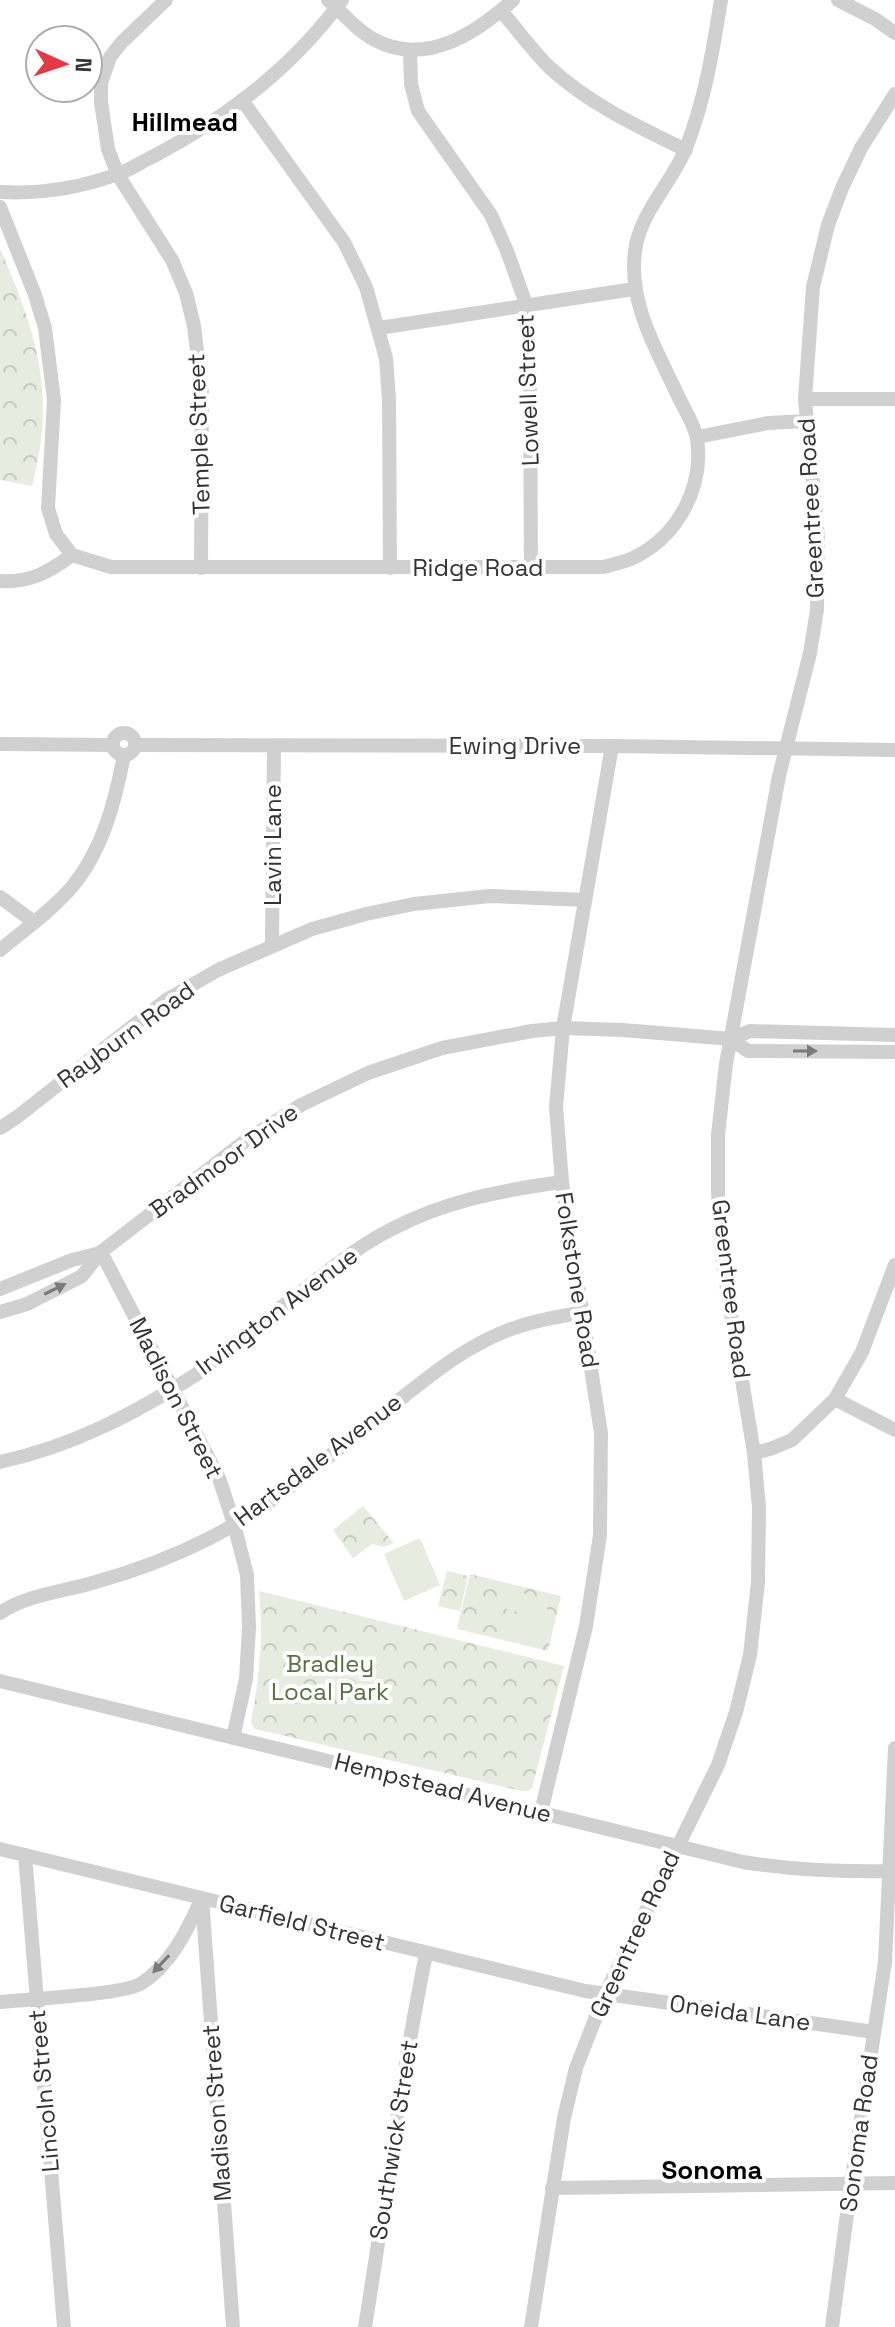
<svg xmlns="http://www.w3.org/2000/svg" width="895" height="2327" font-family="'Space Grotesk',sans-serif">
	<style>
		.park { fill: url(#park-crowns) }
		.pitch { fill: #e6ecdf }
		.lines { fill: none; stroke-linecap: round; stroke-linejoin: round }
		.minor { stroke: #d0d0d0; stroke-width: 14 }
		.oneway { fill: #7a7a7a }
		.labels { text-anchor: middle; stroke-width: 8; stroke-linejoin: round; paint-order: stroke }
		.street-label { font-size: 24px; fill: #333; stroke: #fff }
		.park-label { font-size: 24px; fill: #56703f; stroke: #fff }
		.neighbourhood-label { font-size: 26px; font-weight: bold; fill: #000; stroke: #fff }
	</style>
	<defs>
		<pattern id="park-crowns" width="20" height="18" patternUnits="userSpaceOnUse" patternTransform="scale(2)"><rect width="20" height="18" fill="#e6ecdf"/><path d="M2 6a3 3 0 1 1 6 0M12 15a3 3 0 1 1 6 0" fill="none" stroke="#c6cbc0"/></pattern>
	</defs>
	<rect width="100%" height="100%" fill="#fff"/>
	<g class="park">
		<path d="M0,248C36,332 57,393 32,486L0,480Z"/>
		<polygon points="363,1506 394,1543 383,1547 372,1544 353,1558 333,1530"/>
		<polygon points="447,1571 468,1576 460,1611 438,1606"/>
		<polygon points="470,1574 561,1596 548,1651 457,1629"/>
		<path d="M259,1591L564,1666L532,1788L528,1791H522L255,1729L251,1723C259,1679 264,1635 259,1591Z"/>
	</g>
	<g class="pitch">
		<polygon points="420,1538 440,1585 404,1601 384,1554"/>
		<polygon points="510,1590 549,1600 545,1618 505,1609"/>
		<polygon points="504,1615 544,1624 539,1643 499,1633"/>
	</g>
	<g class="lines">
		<g class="minor">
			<polyline points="166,0 122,42 110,57 101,83 101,102 108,149 118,175 172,260 186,293 194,326 202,391 201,568"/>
			<path d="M328,0C343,13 357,31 375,40C426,67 476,33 513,0"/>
			<polyline points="838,0 875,19 895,33"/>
			<path d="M501,11C517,29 532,50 549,67C589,104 637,126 686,150"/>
			<polyline points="410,50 411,84 418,111 491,215 507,251 526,304 530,368 531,568"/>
			<polyline points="242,100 344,242 366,287 386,358 389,399 390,568"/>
			<path d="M0,192C38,194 79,188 115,175C129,171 141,162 154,156C226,118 294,66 342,0"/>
			<path d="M0,207L35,295L45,328L54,400L48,508L56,534L72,555L111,567H603C614,564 627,562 637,556C679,534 704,486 697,439C695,426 686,412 680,400C658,352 628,305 635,251C640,212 672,183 686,148C705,100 713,50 721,0"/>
			<polyline points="379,328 634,289"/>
			<polyline points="805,399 895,399"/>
			<polyline points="697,437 768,423 806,421"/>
			<path d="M0,581C30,583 49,572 72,555"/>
			<circle cx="124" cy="744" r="11"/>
			<polyline points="0,744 113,745"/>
			<polyline points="135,745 612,746 895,750"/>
			<polyline points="0,897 34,922"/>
			<polyline points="272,945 274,746"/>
			<path d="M0,950C24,930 51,911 71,888C103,850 115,802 124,755"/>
			<polyline points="731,1039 748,1051 895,1052"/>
			<polyline points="0,1128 17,1117 166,1000 218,970 312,929 366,914 414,904 490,896 585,900"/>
			<polyline points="101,1252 219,1478 234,1524 247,1575 249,1627 246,1679 233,1738"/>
			<polyline points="0,1289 72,1260 100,1253"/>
			<polyline points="0,1312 27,1304 82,1276 101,1252 245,1141 301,1105 368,1073 442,1048 532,1031 563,1028 623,1030 731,1039 750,1031 895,1035"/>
			<polyline points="835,1399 895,1430"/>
			<polyline points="754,1453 770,1449 792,1440 835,1399 862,1352 895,1265"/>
			<path d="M0,1462C73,1446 134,1414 197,1374C230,1347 264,1321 297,1295C328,1271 358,1246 392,1229C445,1201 503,1190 562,1182"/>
			<path d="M0,1613C26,1595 62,1592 92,1583C133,1572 175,1556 212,1537C276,1503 333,1453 389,1408C426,1379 462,1348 506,1331C531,1321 557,1317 583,1312"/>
			<path d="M0,1681L743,1862C792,1870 839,1872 889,1871"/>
			<polyline points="541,1812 586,1626 600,1535 601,1433 562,1182 556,1107 563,1028 612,746"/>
			<polyline points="0,1849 585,1991 874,2032"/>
			<polyline points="25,1855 64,2327"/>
			<polyline points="202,1898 233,2327"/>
			<path d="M0,2002C27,1999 124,1995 142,1983C170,1965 187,1931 200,1902"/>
			<polyline points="552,2188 895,2183"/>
			<path d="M365,2327C385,2203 401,2078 426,1954"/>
			<polyline points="531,2327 564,2118 576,2068 605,1994 718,1765 736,1712 750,1655 758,1582 759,1507 754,1453 723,1265 718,1192 718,1135 726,1064 779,776 810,653 817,610 818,537 805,399 813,287 828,225 842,188 861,148 895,94"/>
			<polyline points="832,2327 851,2184 885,1962 895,1748"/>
		</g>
	</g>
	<defs><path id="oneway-solid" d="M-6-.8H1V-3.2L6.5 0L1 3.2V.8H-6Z" transform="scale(2)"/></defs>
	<g class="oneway">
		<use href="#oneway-solid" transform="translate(805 1051)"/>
		<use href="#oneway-solid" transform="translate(55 1289) rotate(-26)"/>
		<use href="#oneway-solid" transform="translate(161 1964) rotate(133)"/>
	</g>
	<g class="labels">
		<g class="street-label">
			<text transform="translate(528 390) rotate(-92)" y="8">Lowell Street</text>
			<text transform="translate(199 434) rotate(-92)" y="8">Temple Street</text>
			<text transform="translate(811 508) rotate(-93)" y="8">Greentree Road</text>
			<text x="478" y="576">Ridge Road</text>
			<text x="515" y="754">Ewing Drive</text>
			<text transform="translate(273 845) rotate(-90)" y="8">Lavin Lane</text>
			<text transform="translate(126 1035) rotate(-36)" y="8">Rayburn Road</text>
			<text transform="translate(224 1161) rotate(-36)" y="8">Bradmoor Drive</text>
			<text transform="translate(577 1280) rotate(81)" y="8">Folkstone Road</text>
			<text transform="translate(731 1289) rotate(83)" y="8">Greentree Road</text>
			<text transform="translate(277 1311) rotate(-37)" y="8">Irvington Avenue</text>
			<text transform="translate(176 1398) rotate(63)" y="8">Madison Street</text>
			<text transform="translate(318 1460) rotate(-37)" y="8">Hartsdale Avenue</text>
			<text transform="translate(443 1788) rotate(14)" y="8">Hempstead Avenue</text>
			<text transform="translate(302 1923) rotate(14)" y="8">Garfield Street</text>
			<text transform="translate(635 1934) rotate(-65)" y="8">Greentree Road</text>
			<text transform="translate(740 2013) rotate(8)" y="8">Oneida Lane</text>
			<text transform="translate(44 2091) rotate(-95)" y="8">Lincoln Street</text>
			<text transform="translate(217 2113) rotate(-94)" y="8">Madison Street</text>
			<text transform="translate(859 2133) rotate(-82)" y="8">Sonoma Road</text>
			<text transform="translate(394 2140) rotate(-81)" y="8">Southwick Street</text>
		</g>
		<g class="park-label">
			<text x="330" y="1672">Bradley<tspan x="330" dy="28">Local Park</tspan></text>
		</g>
		<g class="neighbourhood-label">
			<text x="185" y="131">Hillmead</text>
			<text x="712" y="2179">Sonoma</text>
		</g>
	</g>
	<g transform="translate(64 64) rotate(93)"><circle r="38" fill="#ffffff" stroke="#adadad" stroke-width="2"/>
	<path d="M0-6L14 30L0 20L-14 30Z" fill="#e63946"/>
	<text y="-12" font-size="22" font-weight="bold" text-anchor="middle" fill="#333333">N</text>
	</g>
</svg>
